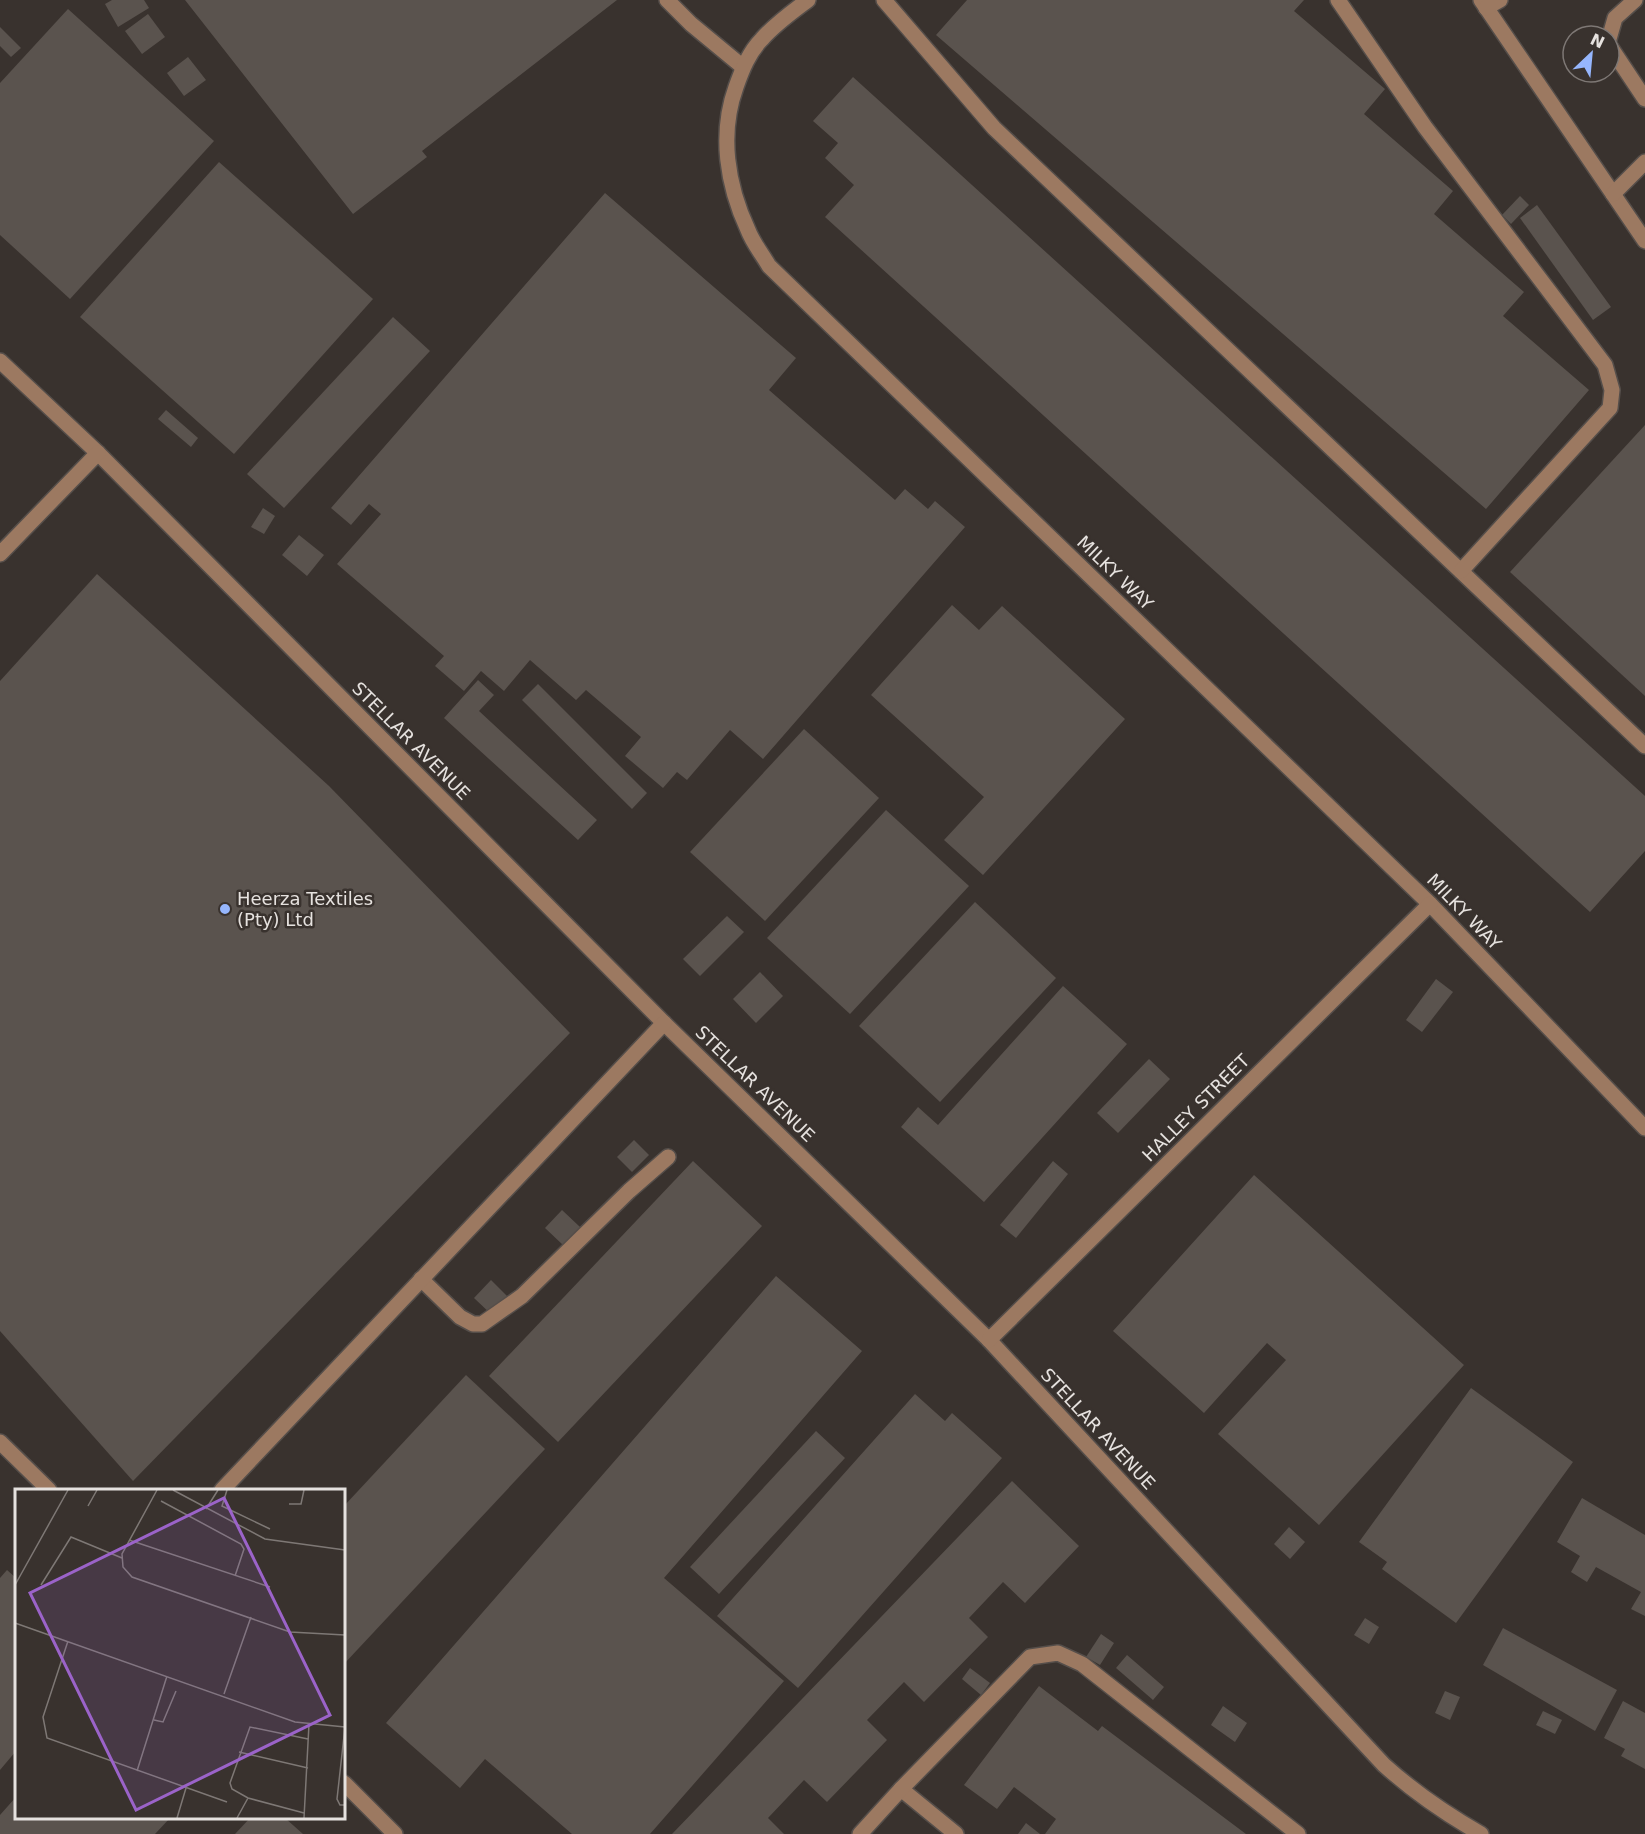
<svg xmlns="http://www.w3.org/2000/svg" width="1645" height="1834" font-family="'DejaVu Sans',sans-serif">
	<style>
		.building { fill: #5a534e }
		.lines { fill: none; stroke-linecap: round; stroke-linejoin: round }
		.minor-casing { stroke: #554e4a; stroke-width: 18 }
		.minor { stroke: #9c7961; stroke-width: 15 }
		.poi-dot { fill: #96b6fd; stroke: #39322e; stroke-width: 2 }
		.labels { text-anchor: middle; stroke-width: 5; stroke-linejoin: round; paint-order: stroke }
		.street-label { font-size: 18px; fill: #e6e2df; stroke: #39322e }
		.poi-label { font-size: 18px; fill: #e6e2df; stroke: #39322e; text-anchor: start }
		.inset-road { fill: none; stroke: #7e7875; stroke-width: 1.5 }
		.view { fill: #9b63c9; fill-opacity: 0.15; stroke: #9b63c9; stroke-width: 3 }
		.inset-edge { fill: none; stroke: #e6e2df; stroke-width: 3 }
	</style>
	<rect width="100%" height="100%" fill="#39322e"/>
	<g class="building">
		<polygon points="112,0 144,0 149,8 118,27 105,4"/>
		<polygon points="185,0 617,0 422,151 427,157 353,214"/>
		<polygon points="967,0 1304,0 1294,11 1385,89 1364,114 1453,191 1434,214 1524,292 1503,316 1589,390 1486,509 936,35"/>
		<polygon points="68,9 214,141 70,299 0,235 0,83"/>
		<polygon points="148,14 165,37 142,54 125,31"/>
		<polygon points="0,27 21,48 11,57 0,46"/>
		<polygon points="188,57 206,80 184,96 167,73"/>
		<polygon points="853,77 1645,796 1645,851 1590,912 825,217 854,185 825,158 838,143 813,121"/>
		<polygon points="219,162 373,299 234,454 80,317"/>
		<polygon points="605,193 796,358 769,390 895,500 905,489 928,509 935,501 965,527 763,759 730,730 687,780 677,772 663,788 625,756 641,737 586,690 576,700 530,660 504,691 481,671 464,691 435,666 444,656 337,564 381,514 369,504 351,525 331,508"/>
		<polygon points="1520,196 1529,205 1511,224 1502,215"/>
		<polygon points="1537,205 1611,307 1593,320 1520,218"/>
		<polygon points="393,317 430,351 284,508 247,474"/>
		<polygon points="166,410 198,438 191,447 158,419"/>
		<polygon points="1645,425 1645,696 1510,572"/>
		<polygon points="263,508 275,516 264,534 251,527"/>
		<polygon points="299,535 324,555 307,576 282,555"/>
		<polygon points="97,574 329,786 570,1033 133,1481 0,1331 0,681"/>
		<polygon points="952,605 979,630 1002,606 1125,719 983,875 944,840 984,797 871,695"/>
		<polygon points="478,680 494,695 479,711 597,820 578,840 444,718"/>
		<polygon points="538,684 647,793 632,809 522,700"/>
		<polygon points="804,729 879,798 765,921 690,852"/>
		<polygon points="886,810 969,886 850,1014 767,938"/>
		<polygon points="975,902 1056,978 940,1102 859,1026"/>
		<polygon points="727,916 744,932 700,976 683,959"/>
		<polygon points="760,972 783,996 756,1023 733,999"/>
		<polygon points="1436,979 1453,992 1422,1032 1406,1020"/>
		<polygon points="1063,986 1127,1044 984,1202 901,1127 918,1107 938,1125"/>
		<polygon points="1149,1059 1170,1079 1118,1133 1097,1113"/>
		<polygon points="634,1140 649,1155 632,1172 617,1157"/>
		<polygon points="693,1161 762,1226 558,1442 489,1376"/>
		<polygon points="1053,1161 1068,1174 1016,1238 1000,1225"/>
		<polygon points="1254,1175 1464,1365 1319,1525 1218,1434 1286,1360 1267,1343 1204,1413 1113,1331"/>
		<polygon points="562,1210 580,1227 563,1245 545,1228"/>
		<polygon points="776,1276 862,1351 664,1578 784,1681 650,1834 572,1834 485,1759 460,1788 386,1723"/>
		<polygon points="491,1280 508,1297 492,1315 474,1298"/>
		<polygon points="466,1375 545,1449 344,1664 344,1506"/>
		<polygon points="1471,1388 1573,1462 1456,1623 1382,1569 1387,1562 1359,1542"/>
		<polygon points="915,1394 945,1421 952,1413 1002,1458 798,1688 717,1616"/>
		<polygon points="816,1431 845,1458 719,1594 690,1567"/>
		<polygon points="1012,1481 1079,1546 1025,1603 1003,1582 969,1618 988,1637 924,1702 904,1682 867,1720 887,1740 827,1802 804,1780 768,1818 784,1834 672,1834"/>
		<polygon points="1582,1498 1645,1535 1645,1616 1631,1609 1641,1592 1596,1567 1587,1582 1571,1572 1580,1556 1557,1542"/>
		<polygon points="1289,1527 1305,1542 1290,1559 1274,1544"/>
		<polygon points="7,1570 16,1578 16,1751 0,1770 0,1578"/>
		<polygon points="1365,1618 1379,1627 1369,1644 1354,1635"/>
		<polygon points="1503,1628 1617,1690 1595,1731 1483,1665"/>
		<polygon points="1101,1634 1114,1643 1100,1665 1086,1657"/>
		<polygon points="1127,1655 1164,1687 1153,1700 1116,1668"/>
		<polygon points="970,1668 990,1683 981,1695 962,1679"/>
		<polygon points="1039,1686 1098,1731 1102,1726 1246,1834 1045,1834 1056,1819 1014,1787 997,1809 964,1785"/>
		<polygon points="1445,1691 1460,1697 1450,1720 1435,1713"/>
		<polygon points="1623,1701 1645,1713 1645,1769 1621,1756 1625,1749 1604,1738"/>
		<polygon points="1223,1706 1247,1723 1235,1742 1211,1725"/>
		<polygon points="1543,1711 1562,1720 1555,1734 1536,1725"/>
		<polygon points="16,1797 16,1818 170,1818 155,1834 0,1834 0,1815"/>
		<polygon points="250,1818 285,1818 303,1834 235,1834"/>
		<polygon points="1026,1823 1040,1834 1018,1834"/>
	</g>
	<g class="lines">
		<g class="minor-casing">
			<g id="minor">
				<polyline points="667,0 691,24 743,67"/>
				<path d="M808,0C792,12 775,24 762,39C749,52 742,70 736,87C719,134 727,185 748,230C753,243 762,254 769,266L1430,904L1645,1128"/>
				<polyline points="884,0 994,128 1645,746"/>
				<polyline points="1338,0 1425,127 1605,365 1612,390 1610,408 1461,571"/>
				<polyline points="1481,0 1645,241"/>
				<polyline points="1486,8 1500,0"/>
				<polyline points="1609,39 1615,18 1635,0"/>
				<polyline points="1609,45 1645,99"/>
				<polyline points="1613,194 1645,162"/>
				<path d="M0,361L98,453L664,1023L989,1340L1384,1765C1414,1792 1446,1814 1481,1834"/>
				<polyline points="0,554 98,453"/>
				<polyline points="421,1279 460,1317 473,1324 482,1324 522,1296 629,1191 668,1157"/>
				<polyline points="989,1340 1430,904"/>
				<polyline points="0,1442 49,1490"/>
				<polyline points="222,1490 664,1023"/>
				<polyline points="344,1783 395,1834"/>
				<polyline points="901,1789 956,1834"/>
				<polyline points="860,1834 901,1789 1030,1657 1058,1653 1082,1664 1298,1834"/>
			</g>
		</g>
		<use href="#minor" class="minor"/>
	</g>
	<circle class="poi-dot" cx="225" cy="909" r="6"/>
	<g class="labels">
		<g class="street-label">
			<text transform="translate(1115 573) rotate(44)" y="6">MILKY WAY</text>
			<text transform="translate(411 741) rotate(45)" y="6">STELLAR AVENUE</text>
			<text transform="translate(1464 912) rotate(46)" y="6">MILKY WAY</text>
			<text transform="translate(755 1084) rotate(44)" y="6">STELLAR AVENUE</text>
			<text transform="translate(1196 1108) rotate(-45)" y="6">HALLEY STREET</text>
			<text transform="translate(1098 1429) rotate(47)" y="6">STELLAR AVENUE</text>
		</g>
		<g class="poi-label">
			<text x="237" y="905">Heerza Textiles<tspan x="237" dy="21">(Pty) Ltd</tspan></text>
		</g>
	</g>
	<g transform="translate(15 1489)">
		<rect width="330" height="330" fill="#39322e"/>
		<path class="inset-road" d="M142,1L107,65L108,78L117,88L275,143L330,146M158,1L250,50L330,61M212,1L207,17L255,40M146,12L226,55L229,60L220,87M274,15H286L289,1M73,17L82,1M191,20L203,1M114,51L255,98M0,96L53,1M26,96L56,48L107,69M0,134L280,233L330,238M53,152L28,228L32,249L212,313M209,205L236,128M139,231L148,233L161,202M330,238L322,310L325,316H330M224,263L293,279M122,282L152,187M289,324L233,309L217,300L215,294L235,238L293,250M162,329L171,299M222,329L233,309M289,329L294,235"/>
		<path class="view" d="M209,9L315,226L121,321L15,104Z"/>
		<rect width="330" height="330" class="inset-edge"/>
	</g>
	<g transform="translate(1591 54) rotate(26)"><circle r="28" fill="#39322e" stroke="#7e7875" stroke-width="1.5"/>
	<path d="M0-4.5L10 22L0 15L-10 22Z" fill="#96b6fd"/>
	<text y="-9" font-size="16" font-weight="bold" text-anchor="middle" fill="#e6e2df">N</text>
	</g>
</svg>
